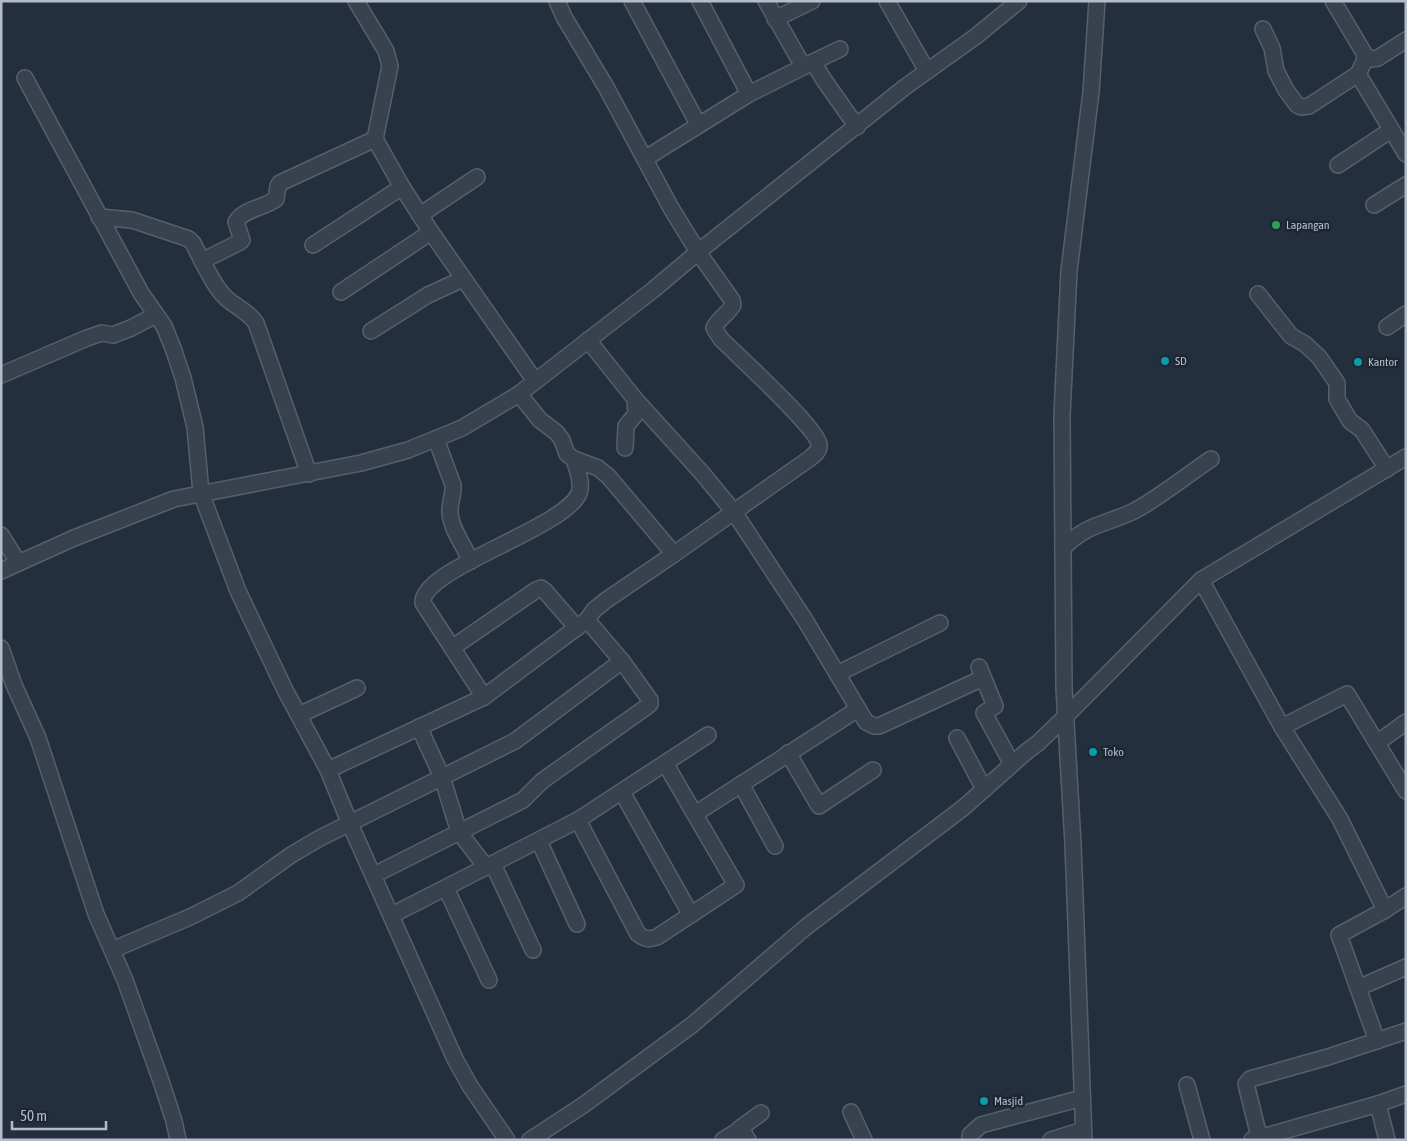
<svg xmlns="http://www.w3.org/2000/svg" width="1407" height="1141" font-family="'Asap Condensed',sans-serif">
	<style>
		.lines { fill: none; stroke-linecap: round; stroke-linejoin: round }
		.minor-casing { stroke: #565f6c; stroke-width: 18 }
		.minor { stroke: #38414e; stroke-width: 15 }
		.leisure-dot { fill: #2e9e5b; stroke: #1d2633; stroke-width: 2 }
		.culture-dot { fill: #0f9aa8; stroke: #1d2633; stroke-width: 2 }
		.labels { text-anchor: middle; stroke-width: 5; stroke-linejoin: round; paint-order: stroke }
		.poi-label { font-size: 12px; fill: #b4bcc9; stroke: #1d2633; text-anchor: start }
	</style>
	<rect width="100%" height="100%" fill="#242f3e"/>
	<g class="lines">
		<g class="minor-casing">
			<g id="minor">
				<polyline points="356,1 386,51 390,66 375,139 402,187 431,232 535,381"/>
				<polyline points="632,1 698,124"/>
				<polyline points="700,1 749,94"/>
				<polyline points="766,1 803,66"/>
				<polyline points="887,1 927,71"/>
				<polyline points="775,19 812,1"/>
				<polyline points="1263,29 1272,48 1276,71 1286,90 1297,105 1301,107 1309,106 1358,74 1365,60 1364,53 1333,1"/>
				<polyline points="1365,60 1378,58 1406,40"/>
				<polyline points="813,62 840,49"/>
				<polyline points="1358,74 1406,154"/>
				<polyline points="25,78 141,293 164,326 173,348 183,378 195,427 201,493 238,591 285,690 328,770 350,824 455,1059 470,1086 507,1140"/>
				<polyline points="646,158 749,94 813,62 824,80 857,127"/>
				<polyline points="1338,165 1391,130"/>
				<polyline points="1374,205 1406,185"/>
				<polyline points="420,215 477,177"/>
				<path d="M99,217L132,220L189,239L193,243L202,261L240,242L242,240L236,222C243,209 264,208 276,199L278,186L280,183L375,139"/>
				<polyline points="313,245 402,187"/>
				<path d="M202,261C209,273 215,288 226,298C236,307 248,311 256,323L309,474"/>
				<polyline points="341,292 431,232"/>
				<polyline points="1258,294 1291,336 1305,344 1319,357 1337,383 1337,399 1350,421 1362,430 1387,469"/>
				<polyline points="1387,327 1406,314"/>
				<polyline points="371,331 428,295 463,279"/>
				<polyline points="588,340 635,399 636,414 626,426 625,448"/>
				<polyline points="1,375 87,338 102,333 113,335 131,328 156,315"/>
				<path d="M519,394L540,420L557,433L562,440L567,454L574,459L598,468L608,476L674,554L809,459C814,455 820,451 819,444C816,427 738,356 721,339L714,328C718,319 728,314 733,305L732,300L698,252L671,208L606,87L564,17L557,1"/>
				<polyline points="635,399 702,473 734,512 805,620 866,722 874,726 879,726 983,678"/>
				<path d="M436,439L453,485C454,495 449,503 450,513C451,529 464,546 471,561"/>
				<path d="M574,459C577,470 583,483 579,493C566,528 420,569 423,603L484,697L587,620L594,610L605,601L674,554"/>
				<polyline points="1,535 18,562"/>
				<path d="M1063,548C1088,523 1105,525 1134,511C1159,498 1187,475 1211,459"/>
				<polyline points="1,571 74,538 174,499 361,463 408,450 462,428 519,394 653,290 698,252 905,87 975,37 1019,1"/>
				<polyline points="1201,580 1282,727 1340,819 1385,910"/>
				<polyline points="1,648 14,685 38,738 96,914 125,980 161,1081 174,1121 178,1140"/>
				<polyline points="452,648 536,590 541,588 545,591 577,628"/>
				<polyline points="979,667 995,706 984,713 1012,764"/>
				<polyline points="837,674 940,623"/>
				<polyline points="299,715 357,688"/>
				<polyline points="419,727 442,777 459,832 486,867"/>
				<polyline points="1282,727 1347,694 1406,791"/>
				<polyline points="957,738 984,789"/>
				<polyline points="1377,743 1406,722"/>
				<polyline points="788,753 819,806 873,770"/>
				<polyline points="328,770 484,697"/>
				<polyline points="741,784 775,846"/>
				<polyline points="622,792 691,915"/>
				<polyline points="695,814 858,709"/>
				<path d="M578,820L638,934C645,939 648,940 657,937L736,885L665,763"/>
				<polyline points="539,841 577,924"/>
				<polyline points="493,864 533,950"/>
				<polyline points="374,875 523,800 542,781 645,708 650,704 650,700 622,661"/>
				<polyline points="446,888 489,980"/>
				<polyline points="392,915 578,820 708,735"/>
				<polyline points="112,950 190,917 238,893 291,855 320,838 515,741 622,661 587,620"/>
				<polyline points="1358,988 1406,967"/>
				<polyline points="1377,1041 1339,935 1385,910 1406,896"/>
				<polyline points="1187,1085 1202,1140"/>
				<polyline points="1378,1104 1406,1094"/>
				<polyline points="851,1112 864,1140"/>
				<polyline points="739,1129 761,1113"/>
				<polyline points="530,1140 582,1106 692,1025 806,927 963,808 1026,752 1038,743 1065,717 1201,580 1406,457"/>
				<polyline points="723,1140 741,1129 748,1140"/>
				<polyline points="970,1140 970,1135 981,1125 1082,1098"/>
				<polyline points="1051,1140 1083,1130"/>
				<polyline points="1084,1140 1073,844 1064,688 1062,415 1069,271 1091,92 1097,1"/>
				<polyline points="1252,1140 1378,1104 1387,1140"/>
				<polyline points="1260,1140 1246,1084 1250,1079 1328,1057 1406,1031"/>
			</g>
		</g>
		<use href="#minor" class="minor"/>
	</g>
	<circle class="leisure-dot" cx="1276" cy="225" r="5"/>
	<g class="culture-dot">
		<circle cx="1165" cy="361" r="5"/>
		<circle cx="1358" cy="362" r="5"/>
		<circle cx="1093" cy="752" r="5"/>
		<circle cx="984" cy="1101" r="5"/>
	</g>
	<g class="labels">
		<g class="poi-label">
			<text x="1286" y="229">Lapangan</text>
			<text x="1175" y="365">SD</text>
			<text x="1368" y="366">Kantor</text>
			<text x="1103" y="756">Toko</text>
			<text x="994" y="1105">Masjid</text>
		</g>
	</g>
	<rect width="1407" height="1141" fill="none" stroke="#b4bcc9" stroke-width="5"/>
	<path d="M12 1121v8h94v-8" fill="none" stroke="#b4bcc9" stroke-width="2.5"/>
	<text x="20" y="1121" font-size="15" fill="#b4bcc9" stroke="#1d2633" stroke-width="4" paint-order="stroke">50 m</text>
</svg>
